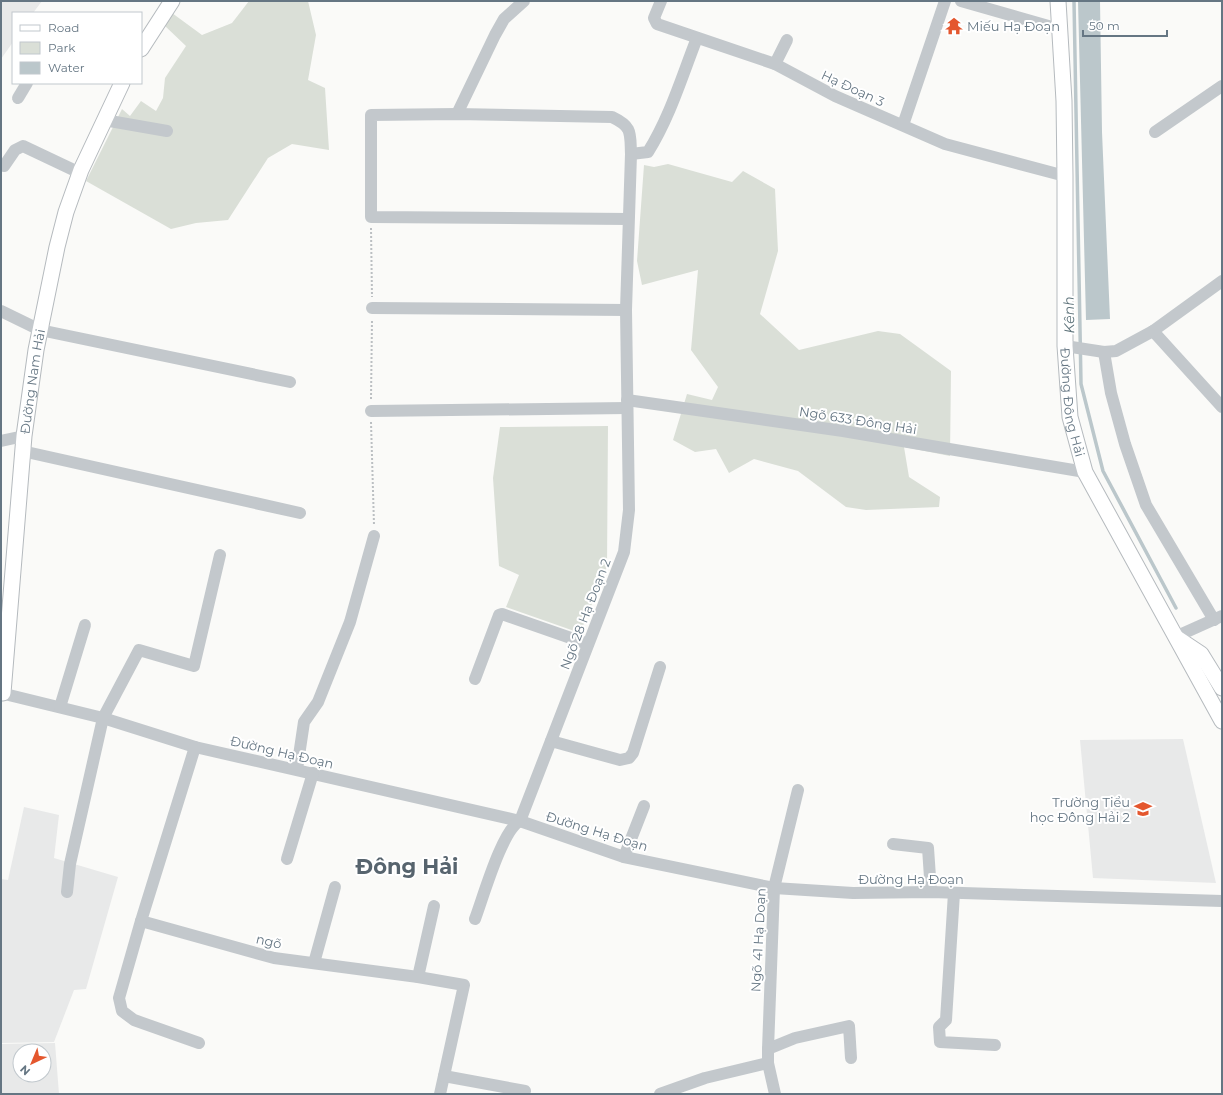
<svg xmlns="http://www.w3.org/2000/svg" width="1223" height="1095" font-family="Montserrat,sans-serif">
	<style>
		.built { fill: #e8e9e9; fill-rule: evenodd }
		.green { fill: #dadfd7 }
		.water { fill: #bbc7cb }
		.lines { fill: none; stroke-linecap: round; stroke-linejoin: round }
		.stream { stroke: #bbc7cb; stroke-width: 3.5 }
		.major-casing { stroke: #b5babe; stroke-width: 17 }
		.path { stroke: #bbbfc2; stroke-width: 2; stroke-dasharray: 2 2; stroke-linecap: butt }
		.minor { stroke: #c3c8cc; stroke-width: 12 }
		.major { stroke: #fff; stroke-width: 15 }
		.labels { text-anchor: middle; stroke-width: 4; stroke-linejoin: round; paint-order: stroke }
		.poi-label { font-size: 13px; fill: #657683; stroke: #fff; text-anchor: start }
		.street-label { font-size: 13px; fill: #657683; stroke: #fff }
		.water-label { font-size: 14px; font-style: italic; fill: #60757c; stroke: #fff }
		.town-label { font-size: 21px; font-weight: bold; fill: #57646e; stroke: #fff }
	</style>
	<rect width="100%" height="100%" fill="#fafaf8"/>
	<g class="built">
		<polygon points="1,1 42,1 33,13 13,13 13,42 1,59"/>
		<polygon points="1183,739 1216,883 1093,878 1080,740"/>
		<polygon points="24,807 59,815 54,858 118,877 86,989 74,990 54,1042 1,1043 1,879 8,880"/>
		<path d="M55,1043L59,1094H1V1044ZM20,1051H44V1075H20Z"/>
	</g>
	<g class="green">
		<polygon points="249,1 308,1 316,35 308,80 325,88 329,150 292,144 268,158 228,220 196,223 171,229 86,181 122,109 130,116 141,101 156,111 163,98 165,78 186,46 165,26 172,13 202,35 232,23"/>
		<polygon points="668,164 732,182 743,171 775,189 778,251 760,314 799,350 878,331 900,334 951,371 950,456 904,447 909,477 940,497 939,507 866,510 846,507 798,471 754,459 729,473 716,449 695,452 673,440 687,394 712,400 718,387 691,350 698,270 642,285 637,261 644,165 654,167"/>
		<polygon points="608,426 607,567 580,633 506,607 519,575 499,566 493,478 500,427"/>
	</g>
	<polygon class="water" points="1078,1 1100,1 1102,132 1110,319 1086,320"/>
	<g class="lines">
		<polyline class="stream" points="1074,1 1081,384 1103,471 1176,608"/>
		<g class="major-casing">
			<g id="major">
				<path id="s1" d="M1058,1L1064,101L1065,176V346L1070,417L1085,472L1222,721"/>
				<polyline points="141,49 172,1"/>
				<polyline points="1177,638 1201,654 1222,688"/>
				<path id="s2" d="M3,693L24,436L36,350L57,247L66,212L81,170L122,83"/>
			</g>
		</g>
		<g class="path">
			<polyline points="371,228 372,297"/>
			<polyline points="371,399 372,320"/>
			<polyline points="371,422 374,525"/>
		</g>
		<g class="minor">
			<polyline points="661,1 654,18 657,24 775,64 835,96 945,144 1065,176"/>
			<polyline points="961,1 1059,29"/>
			<polyline points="775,64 787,40"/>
			<polyline points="18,98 27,83"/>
			<polyline points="457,114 495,35 504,19 524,1"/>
			<polyline points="104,120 167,131"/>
			<polyline points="903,125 945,1"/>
			<polyline points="1155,132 1222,86"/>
			<path d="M631,154L648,152C670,117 682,76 697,38"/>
			<polyline points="4,166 15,150 23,146 80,173"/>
			<polyline points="372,308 626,310"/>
			<polyline points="1,311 40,330 290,382"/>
			<polyline points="1153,331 1222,407"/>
			<polyline points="1065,346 1104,352 1116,351 1153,331 1222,281"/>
			<polyline points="1104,352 1111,393 1125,444 1146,505 1214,620"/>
			<polyline points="627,400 843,431 1085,472"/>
			<polyline points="371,411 627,408"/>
			<polyline points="1,441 24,436"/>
			<polyline points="22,451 300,513"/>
			<polyline points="1175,637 1222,616"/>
			<polyline points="475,679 499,615 502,614 588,644"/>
			<polyline points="1,693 103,718 195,747 520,821 624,857 774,888 853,893 931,892 1222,901"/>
			<polyline points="60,707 85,625"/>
			<polyline points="551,741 620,760 629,758 633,753 660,667"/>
			<polyline points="195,747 141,921 274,958 418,977 464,985 440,1094"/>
			<polyline points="297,769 304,722 318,702 350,622 374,536"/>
			<polyline points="893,844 928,848 931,892"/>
			<polyline points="624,857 644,806"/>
			<polyline points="287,859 313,773"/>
			<polyline points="67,892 70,864 103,718 139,650 194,666 220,555"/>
			<polyline points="954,893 946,1020 939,1027 940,1042 995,1045"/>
			<path d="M475,919C483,898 502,830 520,821L624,552L629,510L626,310L631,154C630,133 633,127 612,117L457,114L371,115V217L628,219"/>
			<polyline points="141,921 119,998 122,1011 134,1020 199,1043"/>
			<polyline points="314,963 335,887"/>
			<polyline points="418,977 434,906"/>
			<polyline points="768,1049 795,1038 849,1026 851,1058"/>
			<polyline points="444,1076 525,1091"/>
			<polyline points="660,1094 705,1078 768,1063"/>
			<polyline points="775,1094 768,1063 768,1049 774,888 798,790"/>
		</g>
		<use href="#major" class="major"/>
	</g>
	<defs>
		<g id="temple-bare" transform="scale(1.38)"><path d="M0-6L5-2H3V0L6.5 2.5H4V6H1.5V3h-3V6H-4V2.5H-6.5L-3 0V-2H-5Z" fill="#e4572e" stroke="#fff" stroke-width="2.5" paint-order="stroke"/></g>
		<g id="school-bare" transform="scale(1.38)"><path d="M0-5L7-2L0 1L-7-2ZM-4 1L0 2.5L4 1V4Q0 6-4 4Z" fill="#e4572e" stroke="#fff" stroke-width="2.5" paint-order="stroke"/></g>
	</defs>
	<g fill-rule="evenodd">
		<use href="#temple-bare" x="954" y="26"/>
		<use href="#school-bare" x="1143" y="809"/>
	</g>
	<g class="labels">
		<g class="poi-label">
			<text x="967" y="31">Miếu Hạ Đoạn</text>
			<text x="1130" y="807" text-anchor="end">Trường Tiểu<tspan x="1130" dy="15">học Đông Hải 2</tspan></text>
		</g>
		<g class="street-label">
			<text transform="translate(853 88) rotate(25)" y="5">Hạ Đoạn 3</text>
			<text dy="5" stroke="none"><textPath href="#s2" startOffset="313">Đường Nam Hải</textPath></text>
			<text dy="5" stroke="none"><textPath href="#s1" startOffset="402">Đường Đông Hải</textPath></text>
			<text transform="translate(858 420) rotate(9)" y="5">Ngõ 633 Đông Hải</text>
			<text transform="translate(585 614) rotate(-69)" y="5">Ngõ 28 Hạ Đoạn 2</text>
			<text transform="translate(282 752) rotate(13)" y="5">Đường Hạ Đoạn</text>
			<text transform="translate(597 831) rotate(17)" y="5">Đường Hạ Đoạn</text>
			<text x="911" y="884">Đường Hạ Đoạn</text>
			<text transform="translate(758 940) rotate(-87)" y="5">Ngõ 41 Hạ Doạn</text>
			<text transform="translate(269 941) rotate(13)" y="5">ngõ</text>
		</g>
		<g class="water-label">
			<text transform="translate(1069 315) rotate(-91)" y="5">Kênh</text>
		</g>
		<g class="town-label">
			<text x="407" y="874">Đông Hải</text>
		</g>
	</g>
	<rect width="1223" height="1095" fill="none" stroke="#657683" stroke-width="4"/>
	<rect x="12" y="12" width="130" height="72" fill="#ffffff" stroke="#c1c8cd"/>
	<rect x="20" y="25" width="20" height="6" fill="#ffffff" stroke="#c1c8cd"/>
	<text x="48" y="32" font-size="12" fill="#657683">Road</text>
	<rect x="20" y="42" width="20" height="12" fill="#dadfd7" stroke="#c1c8cd"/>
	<text x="48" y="52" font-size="12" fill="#657683">Park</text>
	<rect x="20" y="62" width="20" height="12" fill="#bbc7cb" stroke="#c1c8cd"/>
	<text x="48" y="72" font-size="12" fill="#657683">Water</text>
	<g transform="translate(32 1063) rotate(224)"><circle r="19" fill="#ffffff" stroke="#c1c8cd"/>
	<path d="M0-3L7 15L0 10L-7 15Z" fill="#e4572e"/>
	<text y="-6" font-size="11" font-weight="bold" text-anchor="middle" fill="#657683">N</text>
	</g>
	<path d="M1083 30v6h84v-6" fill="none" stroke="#657683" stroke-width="2"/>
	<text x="1089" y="30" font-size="12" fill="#657683" stroke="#ffffff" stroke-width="3" paint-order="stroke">50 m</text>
</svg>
